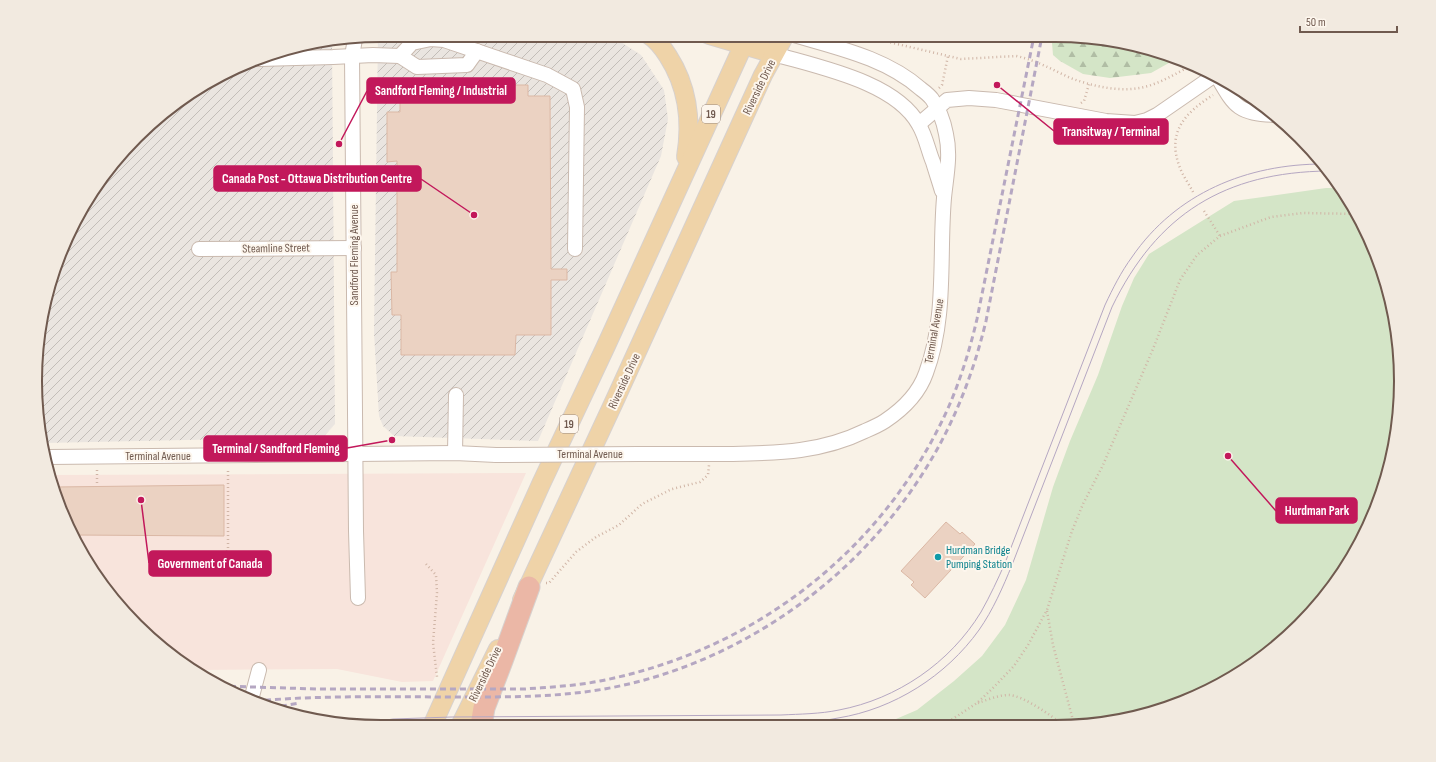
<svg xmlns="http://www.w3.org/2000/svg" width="1436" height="762" font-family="'Sofia Sans Condensed',sans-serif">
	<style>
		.commercial { fill: #f8e4dc }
		.industrial { fill: url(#industrial-furrows) }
		.forest { fill: url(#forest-firs) }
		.park { fill: #d4e5c7 }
		.building { fill: #ebd2c2; stroke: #dbb8a5 }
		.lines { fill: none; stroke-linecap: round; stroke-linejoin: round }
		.minor-casing { stroke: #cabaaf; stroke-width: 16 }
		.major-casing { stroke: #d7d1ce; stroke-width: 20 }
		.highway-casing { stroke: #d7d1ce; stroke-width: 23 }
		.path { stroke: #d0b5a6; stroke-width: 2.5; stroke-dasharray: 1 3; stroke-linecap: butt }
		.minor { stroke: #fff; stroke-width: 14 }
		.major { stroke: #efd3a8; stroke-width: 18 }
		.highway { stroke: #ebb7a6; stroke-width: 21 }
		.tram { stroke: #b5a7c2; stroke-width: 1 }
		.rail { stroke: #b5a7c2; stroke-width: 3; stroke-dasharray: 6 4; stroke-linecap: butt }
		.minor-bridge-casing { stroke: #cabaaf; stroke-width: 16; stroke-linecap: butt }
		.minor-bridge { stroke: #fff; stroke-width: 14 }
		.culture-dot { fill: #0f9aa8; stroke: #fdf6ed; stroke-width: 1.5 }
		.labels { text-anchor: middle; stroke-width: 4; stroke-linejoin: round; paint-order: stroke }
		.shield { fill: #fdf6ed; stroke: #9a897e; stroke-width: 1 }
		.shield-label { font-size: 11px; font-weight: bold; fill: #705a4f }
		.street-label { font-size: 12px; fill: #705a4f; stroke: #fdf6ed }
		.culture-label { font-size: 12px; fill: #0d838f; stroke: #fdf6ed; text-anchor: start }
		.rim { fill: none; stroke: #705a4f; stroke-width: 2 }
		.leader { fill: none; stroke: #c2185b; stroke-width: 1.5 }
		.callout-dot { fill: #c2185b; stroke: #fdf6ed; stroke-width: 1.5 }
		.callout { fill: #c2185b; stroke: #c2185b; stroke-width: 1.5 }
		.callout-label { font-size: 13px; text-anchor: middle; font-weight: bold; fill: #fff }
	</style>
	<defs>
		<pattern id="industrial-furrows" width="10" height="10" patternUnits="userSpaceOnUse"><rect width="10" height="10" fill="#eae5e0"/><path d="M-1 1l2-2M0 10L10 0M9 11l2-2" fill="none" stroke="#c2bdb8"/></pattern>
		<pattern id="forest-firs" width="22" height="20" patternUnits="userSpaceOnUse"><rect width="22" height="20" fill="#d4e5c7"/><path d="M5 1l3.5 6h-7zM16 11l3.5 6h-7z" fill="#b0bda4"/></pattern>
	</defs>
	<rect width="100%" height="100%" fill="#f9f2e7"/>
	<polygon class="commercial" points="526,473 433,681 402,682 337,669 198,670 136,625 93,573 61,514 52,475"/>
	<g class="industrial">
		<polygon points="378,35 610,35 641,55 664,90 668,119 661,156 538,441 394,436 383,426 379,416 374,333"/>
		<polygon points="332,43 335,424 323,437 45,443 36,404 47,292 93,189 170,107 270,53"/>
	</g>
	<polygon class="forest" points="1053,36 1077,36 1145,47 1176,59 1151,73 1110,78 1083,74 1060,61 1053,55 1052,43"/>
	<polygon class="park" points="1326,188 1341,188 1355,208 1383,270 1398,336 1400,404 1389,471 1365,534 1315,609 1265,656 1187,701 1100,724 882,725 917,710 954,681 982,656 1005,625 1026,580 1053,487 1070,441 1098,375 1122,306 1134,278 1149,254 1234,201"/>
	<g class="building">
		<polygon points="443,85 462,85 462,96 509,96 510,85 528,85 528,96 550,96 551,269 567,269 567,280 551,280 551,335 516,335 515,355 401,355 401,315 392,315 391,272 397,272 397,161 387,162 387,112 400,112 400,97 443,96"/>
		<polygon points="224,485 224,536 73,535 61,514 55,487"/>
		<polygon points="946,522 960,534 962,532 975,544 925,598 911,585 914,582 901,571"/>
	</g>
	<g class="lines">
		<g class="minor-casing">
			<g id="minor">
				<polyline points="355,39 352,56 356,531 358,598"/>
				<path d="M774,54C818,67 896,82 919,125C926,137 928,150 933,162C936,172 939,181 942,191"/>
				<polyline points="400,56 412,43 431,39 444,40 547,75 573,89 577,107 575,249"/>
				<polyline points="259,59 333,57 373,55 400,56 417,67 467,65 477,51"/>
				<path d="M1217,76C1235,107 1237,113 1275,115"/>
				<polyline points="919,124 947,100 969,98 996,100 1106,121 1135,123 1147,120 1157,115 1215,75"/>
				<polyline points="199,249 354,248"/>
				<polyline points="455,453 456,395"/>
				<path d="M639,454C670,454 702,454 733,454C780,453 822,452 865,431C872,428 879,425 885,421C903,409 919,393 926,373C947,317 939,256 944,198C946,177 951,156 946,134C944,123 939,109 932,99C929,95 925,92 921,89C886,58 838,48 794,35"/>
				<polyline points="48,457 455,453 496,455"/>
				<polyline points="251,700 259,670"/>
			</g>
		</g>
		<g class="major-casing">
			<g id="major">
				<path d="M649,35C657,40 663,48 668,56C688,87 692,121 686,157"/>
				<polyline points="709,35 774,54"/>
				<polyline points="522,600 614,402 763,75 785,35"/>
				<polyline points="432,726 541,484 605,348 748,35"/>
				<polyline points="460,726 498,649"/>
			</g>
		</g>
		<g class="highway-casing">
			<polyline id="highway" points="481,726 484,708 502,661 529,587"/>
		</g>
		<g class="path">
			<path d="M863,36L961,59L1016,56C1037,60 1054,71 1073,79C1099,88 1128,94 1154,84C1168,79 1180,71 1193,65"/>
			<polyline points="939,88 942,85 948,56"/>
			<polyline points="1081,103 1084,101 1089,84"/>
			<path d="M1193,192C1189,184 1183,176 1180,168C1166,132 1185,113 1213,95"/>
			<polyline points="1204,211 1220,236"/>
			<polyline points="97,470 97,486"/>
			<polyline points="79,535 80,548"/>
			<polyline points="426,564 436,575 437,593 433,643 437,677"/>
			<polyline points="208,568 213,568 221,565 228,549 228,469"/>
			<polyline points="546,583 549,583 576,552 596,537 619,525 642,504 672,489 700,482 708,475 709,465"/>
			<polyline points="1047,611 1053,645 1074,724"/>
			<path d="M978,703C987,700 998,695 1009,695C1024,696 1050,715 1062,724"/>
			<polyline points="945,724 977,703 992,689 1014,666 1028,645 1047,610 1072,531 1083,504 1103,465 1153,349 1180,280 1197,255 1220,236 1271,217 1303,213 1358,214"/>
		</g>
		<use href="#minor" class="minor"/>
		<use href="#major" class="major"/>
		<use href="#highway" class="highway"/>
		<g class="tram">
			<path d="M351,725L393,719L451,717L781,715C800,714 820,714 839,710C897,699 950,663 981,612C990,596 998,579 1005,563L1105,305C1113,288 1121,272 1132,257C1176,193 1247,164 1323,164"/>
			<path d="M402,726L451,724L781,723C800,722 819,722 838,718C894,709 946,676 979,630C993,610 1003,587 1012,565L1112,307C1157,214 1225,172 1328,171"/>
		</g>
		<g class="rail">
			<path d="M220,686L317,689H525C550,687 575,686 600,681C754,651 885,550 949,406C961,378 970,349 977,319L1034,36"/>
			<path d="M255,701C325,695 395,697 465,697C505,697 545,697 584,692C721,675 850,589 923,473C953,426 973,375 986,321L1042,36"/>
			<polyline points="271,708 299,703"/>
		</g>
		<g class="minor-bridge-casing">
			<polyline id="minor-bridge" points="496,455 639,454"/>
		</g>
		<use href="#minor-bridge" class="minor-bridge"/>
	</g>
	<circle class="culture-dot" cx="938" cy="557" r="4"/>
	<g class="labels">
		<g class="shield">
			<rect x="702" y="105" width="18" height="18" rx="3"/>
			<rect x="560" y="415" width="18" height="18" rx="3"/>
		</g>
		<g class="shield-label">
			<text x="711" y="118">19</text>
			<text x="569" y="428">19</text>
		</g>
		<g class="street-label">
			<text transform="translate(759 87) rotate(-64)" y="4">Riverside Drive</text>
			<text transform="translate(276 248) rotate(-1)" y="4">Steamline Street</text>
			<text transform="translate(354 255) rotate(-90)" y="4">Sandford Fleming Avenue</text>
			<text transform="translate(934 331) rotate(-80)" y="4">Terminal Avenue</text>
			<text transform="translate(624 381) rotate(-65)" y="4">Riverside Drive</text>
			<text x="590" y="458">Terminal Avenue</text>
			<text x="158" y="460">Terminal Avenue</text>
			<text transform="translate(485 674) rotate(-64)" y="4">Riverside Drive</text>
		</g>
		<g class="culture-label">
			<text x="946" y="554">Hurdman Bridge<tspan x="946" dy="14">Pumping Station</tspan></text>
		</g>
	</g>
	<path d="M0 0H1436V762H0ZM381 42H1055A339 339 0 0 1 1394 381V381A339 339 0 0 1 1055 720H381A339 339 0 0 1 42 381V381A339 339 0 0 1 381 42Z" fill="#f2eae0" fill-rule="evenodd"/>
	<path class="rim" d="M381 42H1055A339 339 0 0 1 1394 381V381A339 339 0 0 1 1055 720H381A339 339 0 0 1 42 381V381A339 339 0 0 1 381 42Z"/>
	<path class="leader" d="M339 144L367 91M997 85L1054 131M474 215L421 179M392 440L347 448M1228 456L1276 511M141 500L149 563"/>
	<g class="callout-dot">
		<circle cx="339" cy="144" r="4"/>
		<circle cx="997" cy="85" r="4"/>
		<circle cx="474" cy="215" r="4"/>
		<circle cx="392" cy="440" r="4"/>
		<circle cx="1228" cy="456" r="4"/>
		<circle cx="141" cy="500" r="4"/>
	</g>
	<g class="callout">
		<rect x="367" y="78" width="148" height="25" rx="4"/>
		<rect x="1054" y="119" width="114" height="25" rx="4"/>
		<rect x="214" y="166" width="207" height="25" rx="4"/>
		<rect x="204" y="436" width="143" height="25" rx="4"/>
		<rect x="1276" y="498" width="81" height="25" rx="4"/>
		<rect x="149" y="551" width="122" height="25" rx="4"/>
	</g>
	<g class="callout-label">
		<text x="441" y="95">Sandford Fleming / Industrial</text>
		<text x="1111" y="136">Transitway / Terminal</text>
		<text x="317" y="183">Canada Post - Ottawa Distribution Centre</text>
		<text x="276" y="453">Terminal / Sandford Fleming</text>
		<text x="1317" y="515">Hurdman Park</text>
		<text x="210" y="568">Government of Canada</text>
	</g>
	<path d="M1300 26v6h97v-6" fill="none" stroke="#705a4f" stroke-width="2"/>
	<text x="1306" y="26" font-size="12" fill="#705a4f" stroke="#fdf6ed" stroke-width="3" paint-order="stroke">50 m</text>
</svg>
